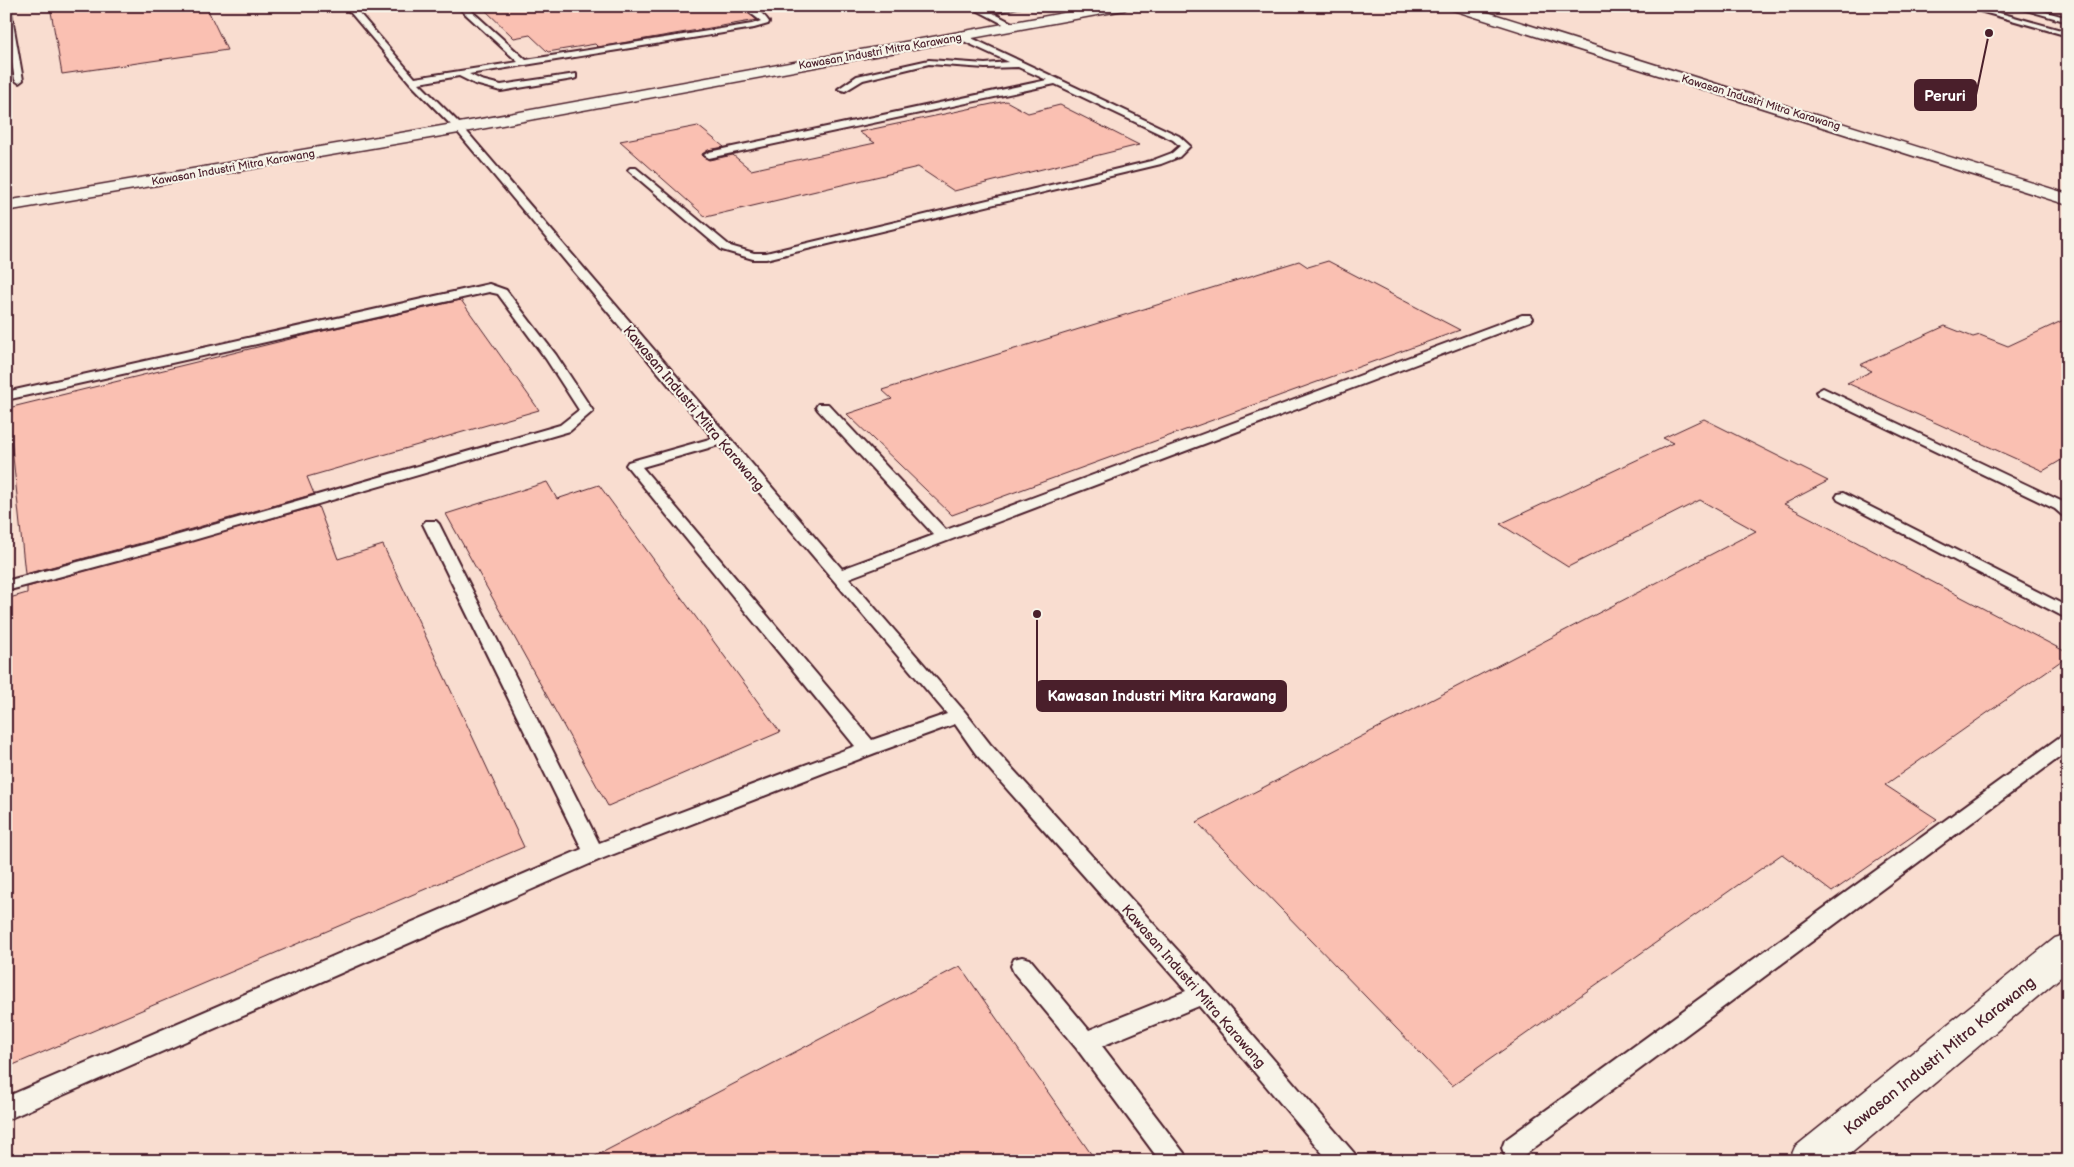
<svg xmlns="http://www.w3.org/2000/svg" width="2074" height="1167" font-family="'Balsamiq Sans',sans-serif">
	<style>
		.built { fill: #f9ddd0 }
		.building { fill: #fac0b2; stroke: #4a1f2b }
		.lines { fill: none; stroke-linecap: round; stroke-linejoin: round }
		.lane-casing { stroke: #4a1f2b; stroke-width: 4 }
		.street-casing { stroke: #4a1f2b; stroke-width: 3 }
		.lane { fill: #f7f3e8; fill-rule: evenodd }
		.street { fill: #f7f3e8; fill-rule: evenodd }
		.labels { text-anchor: middle; stroke-width: 4.5; stroke-linejoin: round; paint-order: stroke }
		.far-street-label { font-size: 11px; fill: #4a1f2b; stroke: #f7f3e8 }
		.street-label { font-size: 14px; fill: #4a1f2b; stroke: #f7f3e8 }
		.near-street-label { font-size: 16px; fill: #4a1f2b; stroke: #f7f3e8 }
		.leader { fill: none; stroke: #4a1f2b; stroke-width: 2 }
		.callout-dot { fill: #4a1f2b; stroke: #f7f3e8; stroke-width: 2 }
		.callout { fill: #4a1f2b; stroke: #4a1f2b; stroke-width: 2 }
		.callout-label { font-size: 15px; text-anchor: middle; font-weight: bold; fill: #fff }
	</style>
	<rect width="100%" height="100%" fill="#f8e9dd"/>
	<filter id="ink" filterUnits="userSpaceOnUse"><feTurbulence type="fractalNoise" baseFrequency=".02" numOctaves="2"/><feDisplacementMap in="SourceGraphic" scale="10" xChannelSelector="R" yChannelSelector="G"/><feConvolveMatrix kernelMatrix="1 2 1 2 8 2 1 2 1" color-interpolation-filters="sRGB"/></filter>
	<g filter="url(#ink)">
		<rect class="built" x="6" y="6" width="2062" height="1155"/>
		<g class="building">
			<polygon points="50,6 206,6 227,50 62,74"/>
			<polygon points="481,6 739,6 757,20 598,47 595,44 548,52 530,35 514,38"/>
			<polygon points="1006,101 1028,113 1060,105 1139,145 954,191 918,167 706,217 620,141 698,126 724,147 708,150 702,154 703,157 709,160 733,155 751,170 875,143 859,132"/>
			<polygon points="1299,261 1308,267 1328,261 1460,330 952,515 847,414 892,399 882,390"/>
			<polygon points="461,300 539,410 307,477 314,494 160,538 25,574 8,408 323,331"/>
			<polygon points="2068,318 2068,456 2043,471 1847,383 1872,371 1860,365 1945,326 1973,337 1980,335 2008,346"/>
			<polygon points="1704,419 1828,481 1784,504 2068,653 2068,656 1885,785 1937,819 1832,892 1782,854 1452,1086 1197,822 1756,531 1700,500 1568,567 1500,524 1673,443 1663,438"/>
			<polygon points="547,482 557,499 599,485 780,732 608,806 446,514"/>
			<polygon points="318,506 338,559 383,545 524,847 6,1068 6,599 27,593 27,587"/>
			<polygon points="960,966 1096,1161 586,1161"/>
		</g>
		<g class="lines">
			<g class="lane-casing">
				<g id="lane">
					<polygon points="6,6 10,6 23,80 19,83 15,80 6,29"/>
					<path d="M345,6H353L415,78L518,62L457,6H466L526,60L752,24L761,21L741,6C754,6 762,12 769,22L768,24L754,28L469,74L481,80L501,85L576,74V78L573,79L501,91L475,84L459,76L419,83L462,126L842,569L934,535L818,410L816,407L818,404H828L946,530L1522,315H1530L1532,318L1530,321L849,578L965,712L990,744L1211,987L1354,1153L1357,1161H1329L1199,1006L1102,1046L1184,1153L1187,1161H1160L1077,1049L1014,973L1011,966L1014,959L1022,957L1030,959L1089,1030L1186,991L976,754L955,724L875,753L601,859L6,1120V1097L582,849L423,524L426,521H436L439,524L599,843L855,746L626,465L628,462L713,438L456,130L410,83ZM719,445L947,714L872,740L642,467Z"/>
					<path d="M969,6C976,6 979,8 985,9C989,10 1014,6 1022,6L993,13L1018,26L1011,28Z"/>
					<polygon points="1962,6 1975,6 2068,32 2068,36"/>
					<polygon points="2012,6 2025,6 2068,18 2068,22"/>
					<polygon points="957,34 963,34 1179,136 1190,146 1179,157 1161,164 766,259 753,259 722,250 628,170 630,168 636,168 730,246 754,253 766,253 1151,161 1172,153 1180,146 1173,140 1055,84 709,158 704,155 709,152 1047,80 1018,67 985,68 929,64 863,80 845,91 838,89 857,76 929,60 985,64 1009,62 957,38"/>
					<polygon points="489,284 506,290 556,355 593,411 570,431 173,546 6,591 6,581 161,540 560,425 579,410 546,359 498,294 489,292 6,400 6,392"/>
					<polygon points="1823,388 2065,503 2068,505 2068,517 2063,516 2055,509 1818,395 1816,392"/>
					<polygon points="1843,493 2068,607 2068,619 1838,500 1836,497 1838,494"/>
					<polygon points="2068,734 2068,751 1523,1156 1514,1160 1505,1156 1502,1148 1505,1140 2061,736"/>
				</g>
			</g>
			<g class="street-casing">
				<g id="street">
					<polygon points="1102,6 1130,6 1124,10 459,133 6,211 6,201 459,123"/>
					<polygon points="1448,6 1468,6 2068,194 2068,205 1450,9"/>
					<polygon points="2068,934 2068,971 1842,1161 1789,1161 1795,1147 2055,938"/>
				</g>
			</g>
			<use href="#lane" class="lane"/>
			<use href="#street" class="street"/>
		</g>
	</g>
	<g class="labels">
		<g class="far-street-label">
			<text transform="translate(880 51) rotate(-10)" y="4">Kawasan Industri Mitra Karawang</text>
			<text transform="translate(1761 102) rotate(17)" y="4">Kawasan Industri Mitra Karawang</text>
			<text transform="translate(233 167) rotate(-10)" y="4">Kawasan Industri Mitra Karawang</text>
		</g>
		<g class="street-label">
			<text transform="translate(694 408) rotate(50)" y="5">Kawasan Industri Mitra Karawang</text>
			<text transform="translate(1194 986) rotate(49)" y="5">Kawasan Industri Mitra Karawang</text>
		</g>
		<g class="near-street-label">
			<text transform="translate(1939 1055) rotate(-39)" y="6">Kawasan Industri Mitra Karawang</text>
		</g>
	</g>
	<path class="leader" d="M1989 33L1976 95M1037 614L1037 696"/>
	<g class="callout-dot">
		<circle cx="1989" cy="33" r="5"/>
		<circle cx="1037" cy="614" r="5"/>
	</g>
	<g class="callout">
		<rect x="1915" y="80" width="61" height="30" rx="5"/>
		<rect x="1037" y="681" width="249" height="30" rx="5"/>
	</g>
	<g class="callout-label">
		<text x="1945" y="101">Peruri</text>
		<text x="1162" y="701">Kawasan Industri Mitra Karawang</text>
	</g>
	<rect width="2074" height="1167" fill="none" stroke="#f7f3e8" stroke-width="25"/>
	<rect x="12" y="12" width="2049" height="1142" fill="none" stroke="#4a1f2b" stroke-width="2" filter="url(#ink)"/>
</svg>
